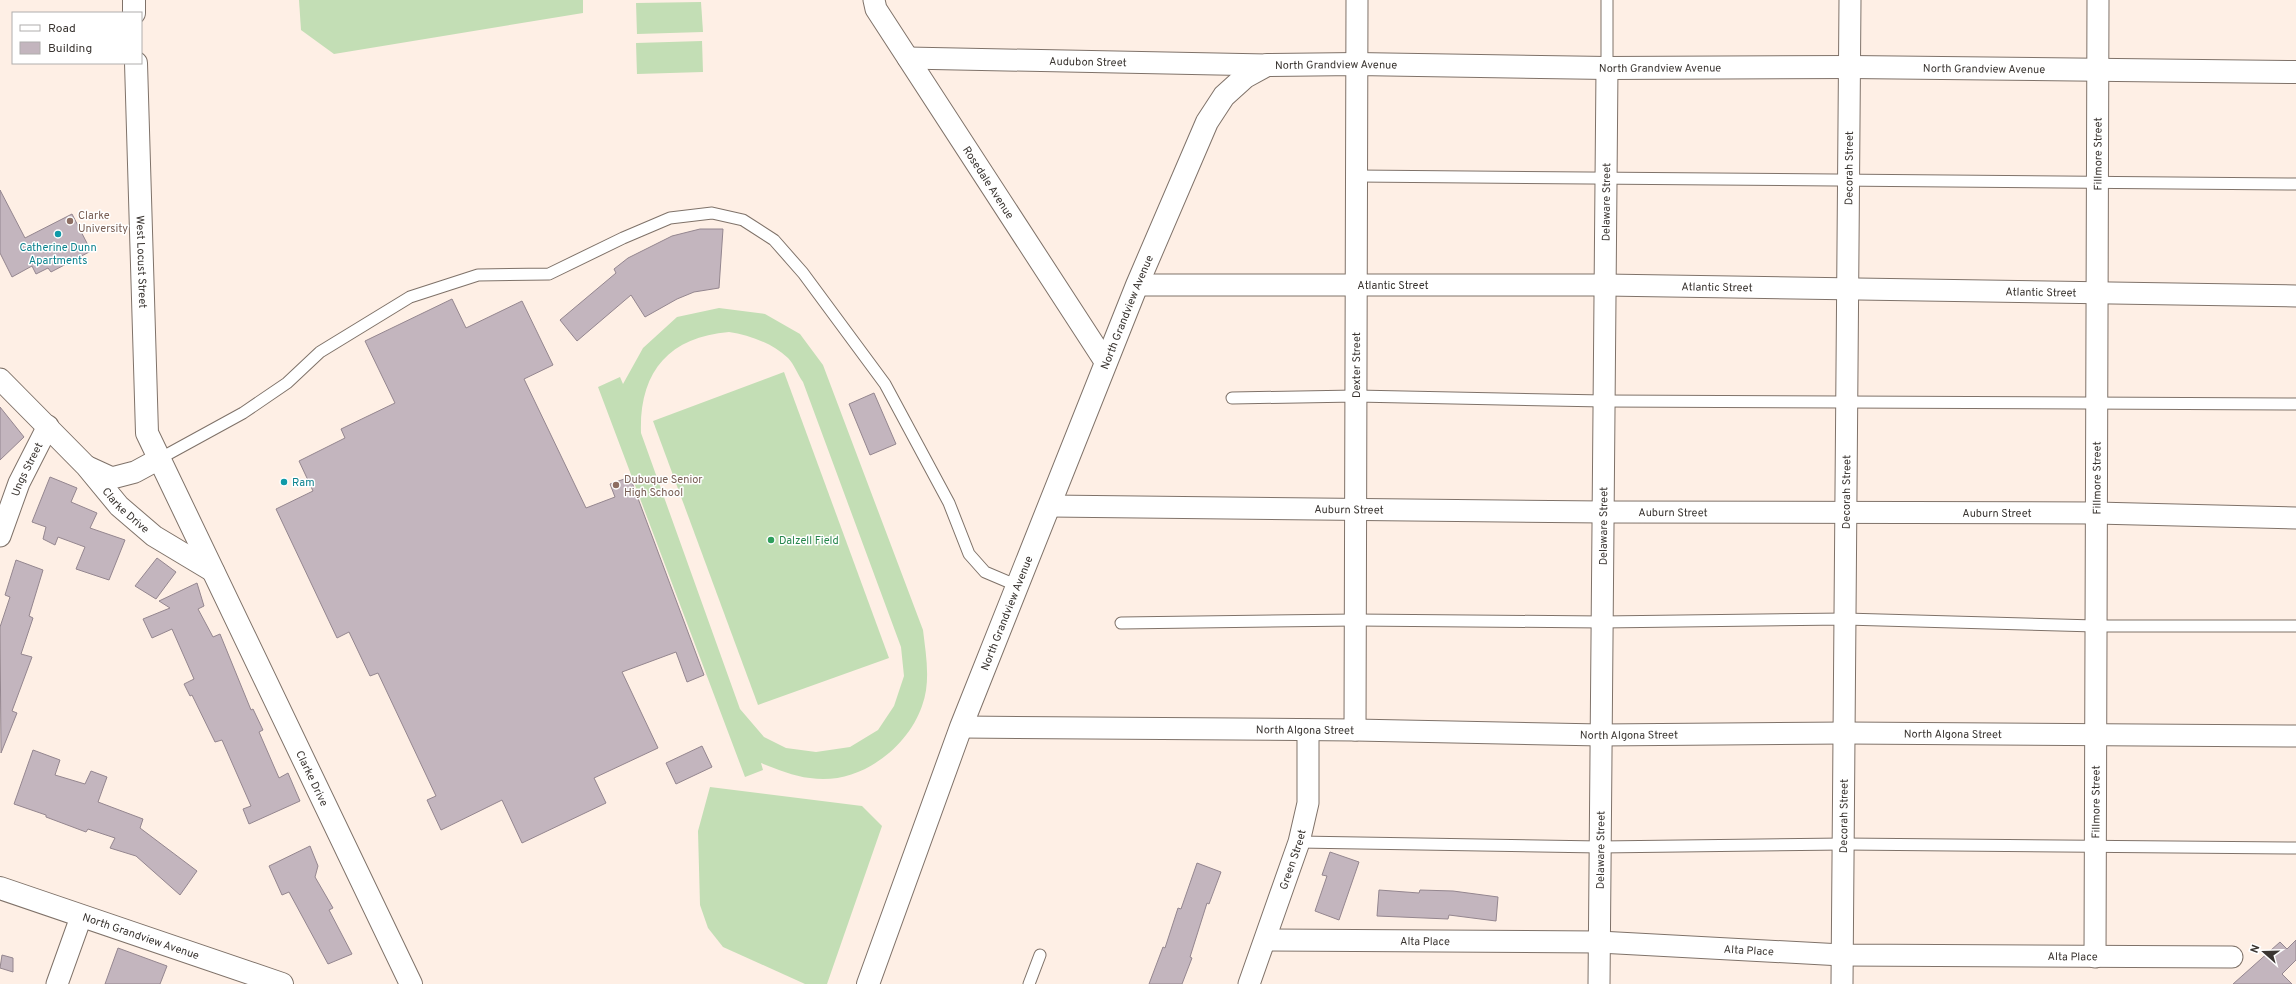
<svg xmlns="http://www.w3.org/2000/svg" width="2296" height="984" font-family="Overpass,sans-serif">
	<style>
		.pitch { fill: #c3deb5; fill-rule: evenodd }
		.building { fill: #c3b5be; stroke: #94868f }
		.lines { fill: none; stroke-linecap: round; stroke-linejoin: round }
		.service-casing { stroke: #7f7269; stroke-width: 13 }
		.minor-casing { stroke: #7f7269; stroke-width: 23 }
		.tertiary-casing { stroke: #7f7269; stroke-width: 24 }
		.service { stroke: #fff; stroke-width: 11 }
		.minor { stroke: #fff; stroke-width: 21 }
		.tertiary { stroke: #fff; stroke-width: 22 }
		.education-dot { fill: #8d6e63; stroke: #fff; stroke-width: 1.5 }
		.culture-dot { fill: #0f9aa8; stroke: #fff; stroke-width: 1.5 }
		.leisure-dot { fill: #2e9e5b; stroke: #fff; stroke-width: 1.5 }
		.labels { text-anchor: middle; stroke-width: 3; stroke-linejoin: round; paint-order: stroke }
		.street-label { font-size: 11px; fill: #3a3531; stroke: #fff }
		.education-label { font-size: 11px; fill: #785e54; stroke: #fff; text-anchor: start }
		.culture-label { font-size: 11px; fill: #0d838f; stroke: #fff }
		.leisure-label { font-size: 11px; fill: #27864d; stroke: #fff; text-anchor: start }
	</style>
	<rect width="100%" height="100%" fill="#feefe5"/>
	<g class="pitch">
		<polygon points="299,0 583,0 583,13 334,54 301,30"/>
		<polygon points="701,2 703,32 637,34 636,3"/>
		<polygon points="702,41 703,72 637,74 636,43"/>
		<path d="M719,308L765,314L800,334L823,365L923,630C926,655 931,682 922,706C907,749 858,786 810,778C793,776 777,769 761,763L763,770L745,777L598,387L620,377L623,384L643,348L677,317ZM729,332C749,335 772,343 788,358C794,364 798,375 803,382L901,647L904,676L894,706L878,730L850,747L816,752L786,748L764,737L740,709L641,433C639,373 668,337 729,332Z"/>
		<polygon points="784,372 889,658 758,705 653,421"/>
		<polygon points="710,787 862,806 882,826 827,984 805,984 723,947 708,928 700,905 698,831"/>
	</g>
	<g class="building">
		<polygon points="0,190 25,238 72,214 91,251 51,272 48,268 36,274 32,266 12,277 0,253"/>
		<polygon points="700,229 723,229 719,288 694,292 677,299 645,317 631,295 577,341 560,320 616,273 614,269 628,258 672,236"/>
		<polygon points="452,299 466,328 522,301 553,365 524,379 586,508 615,497 610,484 630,477 704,675 687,682 676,652 622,672 658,748 594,778 606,803 522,843 502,800 441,830 427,800 436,796 378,673 370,676 349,632 337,638 276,509 313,491 299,461 345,438 341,429 395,403 365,341"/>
		<polygon points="874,393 896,444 870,455 849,404"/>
		<polygon points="0,407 24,437 0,460"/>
		<polygon points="50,477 77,488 71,502 97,513 90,528 125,540 109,580 76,569 85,547 58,537 55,545 43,539 46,527 32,522"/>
		<polygon points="157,558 176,572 156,599 135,586"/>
		<polygon points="16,560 43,570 29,616 33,618 21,654 32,657 12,711 17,713 1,753 0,627 10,597 5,595"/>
		<polygon points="197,583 204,606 198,609 213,637 220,634 251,710 253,709 263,730 259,732 279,778 288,773 300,801 249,824 243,809 251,806 222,740 215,742 192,695 190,696 184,684 194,679 172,629 152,638 143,619 170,608 159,601"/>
		<polygon points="702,746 712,767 676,784 666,763"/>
		<polygon points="33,750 60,760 55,775 85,784 91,771 107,777 98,802 143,819 140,828 197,871 180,895 136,856 110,848 115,838 88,829 86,832 46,817 46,815 14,804"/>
		<polygon points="310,846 318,866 315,877 333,908 329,910 352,954 328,964 289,892 282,895 269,866"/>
		<polygon points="1330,852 1359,862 1339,920 1315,911 1327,876 1322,875"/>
		<polygon points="1197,863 1221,872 1209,904 1207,903 1190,957 1192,958 1182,984 1149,984 1163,947 1165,948 1178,908 1181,909"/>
		<polygon points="1379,890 1419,893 1420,890 1453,891 1498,897 1496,921 1449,915 1448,919 1377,916"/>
		<polygon points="2296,940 2296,960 2282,974 2292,984 2233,984 2280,942 2287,949"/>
		<polygon points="118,948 167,966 160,984 105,984"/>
		<polygon points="2,955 13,958 13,972 0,968"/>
	</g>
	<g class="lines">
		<g class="service-casing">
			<g id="service">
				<polyline points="1607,0 1607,68"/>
				<polyline points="1357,176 2296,184"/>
				<polyline points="1232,398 1356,396 1604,401 2296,404"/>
				<polyline points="159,459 243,413 287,383 320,352 410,297 478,275 549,274 623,238 670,218 712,213 743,220 774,240 803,273 885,384 949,503 969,554 985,572 1018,586"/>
				<polyline points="1121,623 1356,620 1602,622 1845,619 2095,626 2296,626"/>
				<polyline points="1299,842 1600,847 1844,844 2296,848"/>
				<polyline points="1029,984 1040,955"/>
			</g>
		</g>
		<g class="minor-casing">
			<g id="minor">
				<path id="s1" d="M874,0L876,9L1106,363"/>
				<path id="s2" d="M908,58L1267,65"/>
				<path id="s3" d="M1137,285H1605L2296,296"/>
				<path id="s4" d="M0,379L86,466L119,506L154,536L214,572"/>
				<polyline points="88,467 112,478 135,472 159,459"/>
				<path id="s5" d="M1050,506L1603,512L2096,513L2296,518"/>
				<path id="s6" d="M0,536L19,483L48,426"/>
				<path id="s7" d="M961,727L1355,730L1601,735L1846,733L2296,736"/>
				<path id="s8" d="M1355,730L1357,0"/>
				<path id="s9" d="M1266,940L1599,942L1842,955L2232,957"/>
				<path id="s10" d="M2095,957L2098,0"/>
				<polyline points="57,984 81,917"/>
				<path id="s11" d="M1249,984L1299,842L1308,803V730"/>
				<path id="s12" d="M1599,984L1607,68"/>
				<path id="s13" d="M1842,984L1850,0"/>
			</g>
		</g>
		<g class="tertiary-casing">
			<g id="tertiary">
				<polyline points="134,0 134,13"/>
				<path id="s14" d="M136,63L147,433L411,984"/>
				<path id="s15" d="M0,888L282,984"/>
				<path id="s16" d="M868,984L961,727L1137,285L1207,122L1224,96L1245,77L1267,65L1357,64L1607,68L1851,67L2296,72"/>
			</g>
		</g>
		<use href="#service" class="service"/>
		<use href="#minor" class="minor"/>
		<use href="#tertiary" class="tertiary"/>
	</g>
	<g class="education-dot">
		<circle cx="70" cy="221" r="4"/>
		<circle cx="616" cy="485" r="4"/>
	</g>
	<g class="culture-dot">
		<circle cx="58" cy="234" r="4"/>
		<circle cx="284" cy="482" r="4"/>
	</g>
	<circle class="leisure-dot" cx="771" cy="540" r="4"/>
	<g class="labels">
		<g class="street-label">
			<text dy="4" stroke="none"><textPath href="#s2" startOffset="180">Audubon Street</textPath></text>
			<text dy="4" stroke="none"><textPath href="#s16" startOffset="1080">North Grandview Avenue</textPath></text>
			<text dy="4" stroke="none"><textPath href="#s16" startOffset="1404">North Grandview Avenue</textPath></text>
			<text dy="4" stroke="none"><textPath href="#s16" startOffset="1728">North Grandview Avenue</textPath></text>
			<text dy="4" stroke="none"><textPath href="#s10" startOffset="803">Fillmore Street</textPath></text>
			<text dy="4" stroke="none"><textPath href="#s13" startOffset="816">Decorah Street</textPath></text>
			<text dy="4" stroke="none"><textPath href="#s1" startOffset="216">Rosedale Avenue</textPath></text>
			<text dy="4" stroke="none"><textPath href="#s12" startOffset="782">Delaware Street</textPath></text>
			<text dy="4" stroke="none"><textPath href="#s14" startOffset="199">West Locust Street</textPath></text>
			<text dy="4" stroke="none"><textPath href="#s3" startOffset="256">Atlantic Street</textPath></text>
			<text dy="4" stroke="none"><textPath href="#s3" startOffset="580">Atlantic Street</textPath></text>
			<text dy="4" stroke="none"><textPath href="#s3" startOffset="904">Atlantic Street</textPath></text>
			<text dy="4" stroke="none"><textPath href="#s16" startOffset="720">North Grandview Avenue</textPath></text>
			<text dy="4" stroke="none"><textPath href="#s8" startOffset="365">Dexter Street</textPath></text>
			<text dy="4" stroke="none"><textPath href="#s6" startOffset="72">Ungs Street</textPath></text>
			<text dy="4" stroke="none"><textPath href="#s10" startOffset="479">Fillmore Street</textPath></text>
			<text dy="4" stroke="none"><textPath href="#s13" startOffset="492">Decorah Street</textPath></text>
			<text dy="4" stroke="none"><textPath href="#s4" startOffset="182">Clarke Drive</textPath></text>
			<text dy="4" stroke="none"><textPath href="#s5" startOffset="299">Auburn Street</textPath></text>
			<text dy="4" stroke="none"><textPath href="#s5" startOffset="623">Auburn Street</textPath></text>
			<text dy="4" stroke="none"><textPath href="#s5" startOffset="947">Auburn Street</textPath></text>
			<text dy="4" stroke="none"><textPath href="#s12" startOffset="458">Delaware Street</textPath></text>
			<text dy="4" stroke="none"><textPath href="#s16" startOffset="396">North Grandview Avenue</textPath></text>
			<text dy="4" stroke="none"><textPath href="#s7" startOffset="344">North Algona Street</textPath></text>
			<text dy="4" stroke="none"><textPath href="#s7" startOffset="992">North Algona Street</textPath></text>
			<text dy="4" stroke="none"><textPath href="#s7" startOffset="668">North Algona Street</textPath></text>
			<text dy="4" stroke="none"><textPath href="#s14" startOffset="753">Clarke Drive</textPath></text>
			<text dy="4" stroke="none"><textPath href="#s10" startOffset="155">Fillmore Street</textPath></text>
			<text dy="4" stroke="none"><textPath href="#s13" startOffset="168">Decorah Street</textPath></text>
			<text dy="4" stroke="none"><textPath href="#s12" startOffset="134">Delaware Street</textPath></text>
			<text dy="4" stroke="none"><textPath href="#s11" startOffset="132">Green Street</textPath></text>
			<text dy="4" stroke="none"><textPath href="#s15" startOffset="149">North Grandview Avenue</textPath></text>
			<text dy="4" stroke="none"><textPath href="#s9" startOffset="159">Alta Place</textPath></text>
			<text dy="4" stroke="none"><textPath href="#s9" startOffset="483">Alta Place</textPath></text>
			<text dy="4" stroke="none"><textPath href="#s9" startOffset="807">Alta Place</textPath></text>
		</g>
		<g class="education-label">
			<text x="78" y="219">Clarke<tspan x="78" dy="13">University</tspan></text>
			<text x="624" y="483">Dubuque Senior<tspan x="624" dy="13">High School</tspan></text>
		</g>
		<g class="culture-label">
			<text x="58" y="251">Catherine Dunn<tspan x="58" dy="13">Apartments</tspan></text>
			<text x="292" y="486" text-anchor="start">Ram</text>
		</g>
		<g class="leisure-label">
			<text x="779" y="544">Dalzell Field</text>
		</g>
	</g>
	<rect x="12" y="12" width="130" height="52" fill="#ffffff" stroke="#b0aead"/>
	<rect x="20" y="25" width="20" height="6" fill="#ffffff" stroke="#b0aead"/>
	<text x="48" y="32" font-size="12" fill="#3a3531">Road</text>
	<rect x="20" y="42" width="20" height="12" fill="#c3b5be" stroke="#b0aead"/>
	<text x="48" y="52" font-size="12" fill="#3a3531">Building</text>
	<g transform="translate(2264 952) rotate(290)" stroke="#ffffff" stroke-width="3" paint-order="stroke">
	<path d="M0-3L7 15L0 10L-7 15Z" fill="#3a3531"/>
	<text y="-6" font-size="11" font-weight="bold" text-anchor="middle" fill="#3a3531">N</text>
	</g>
</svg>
